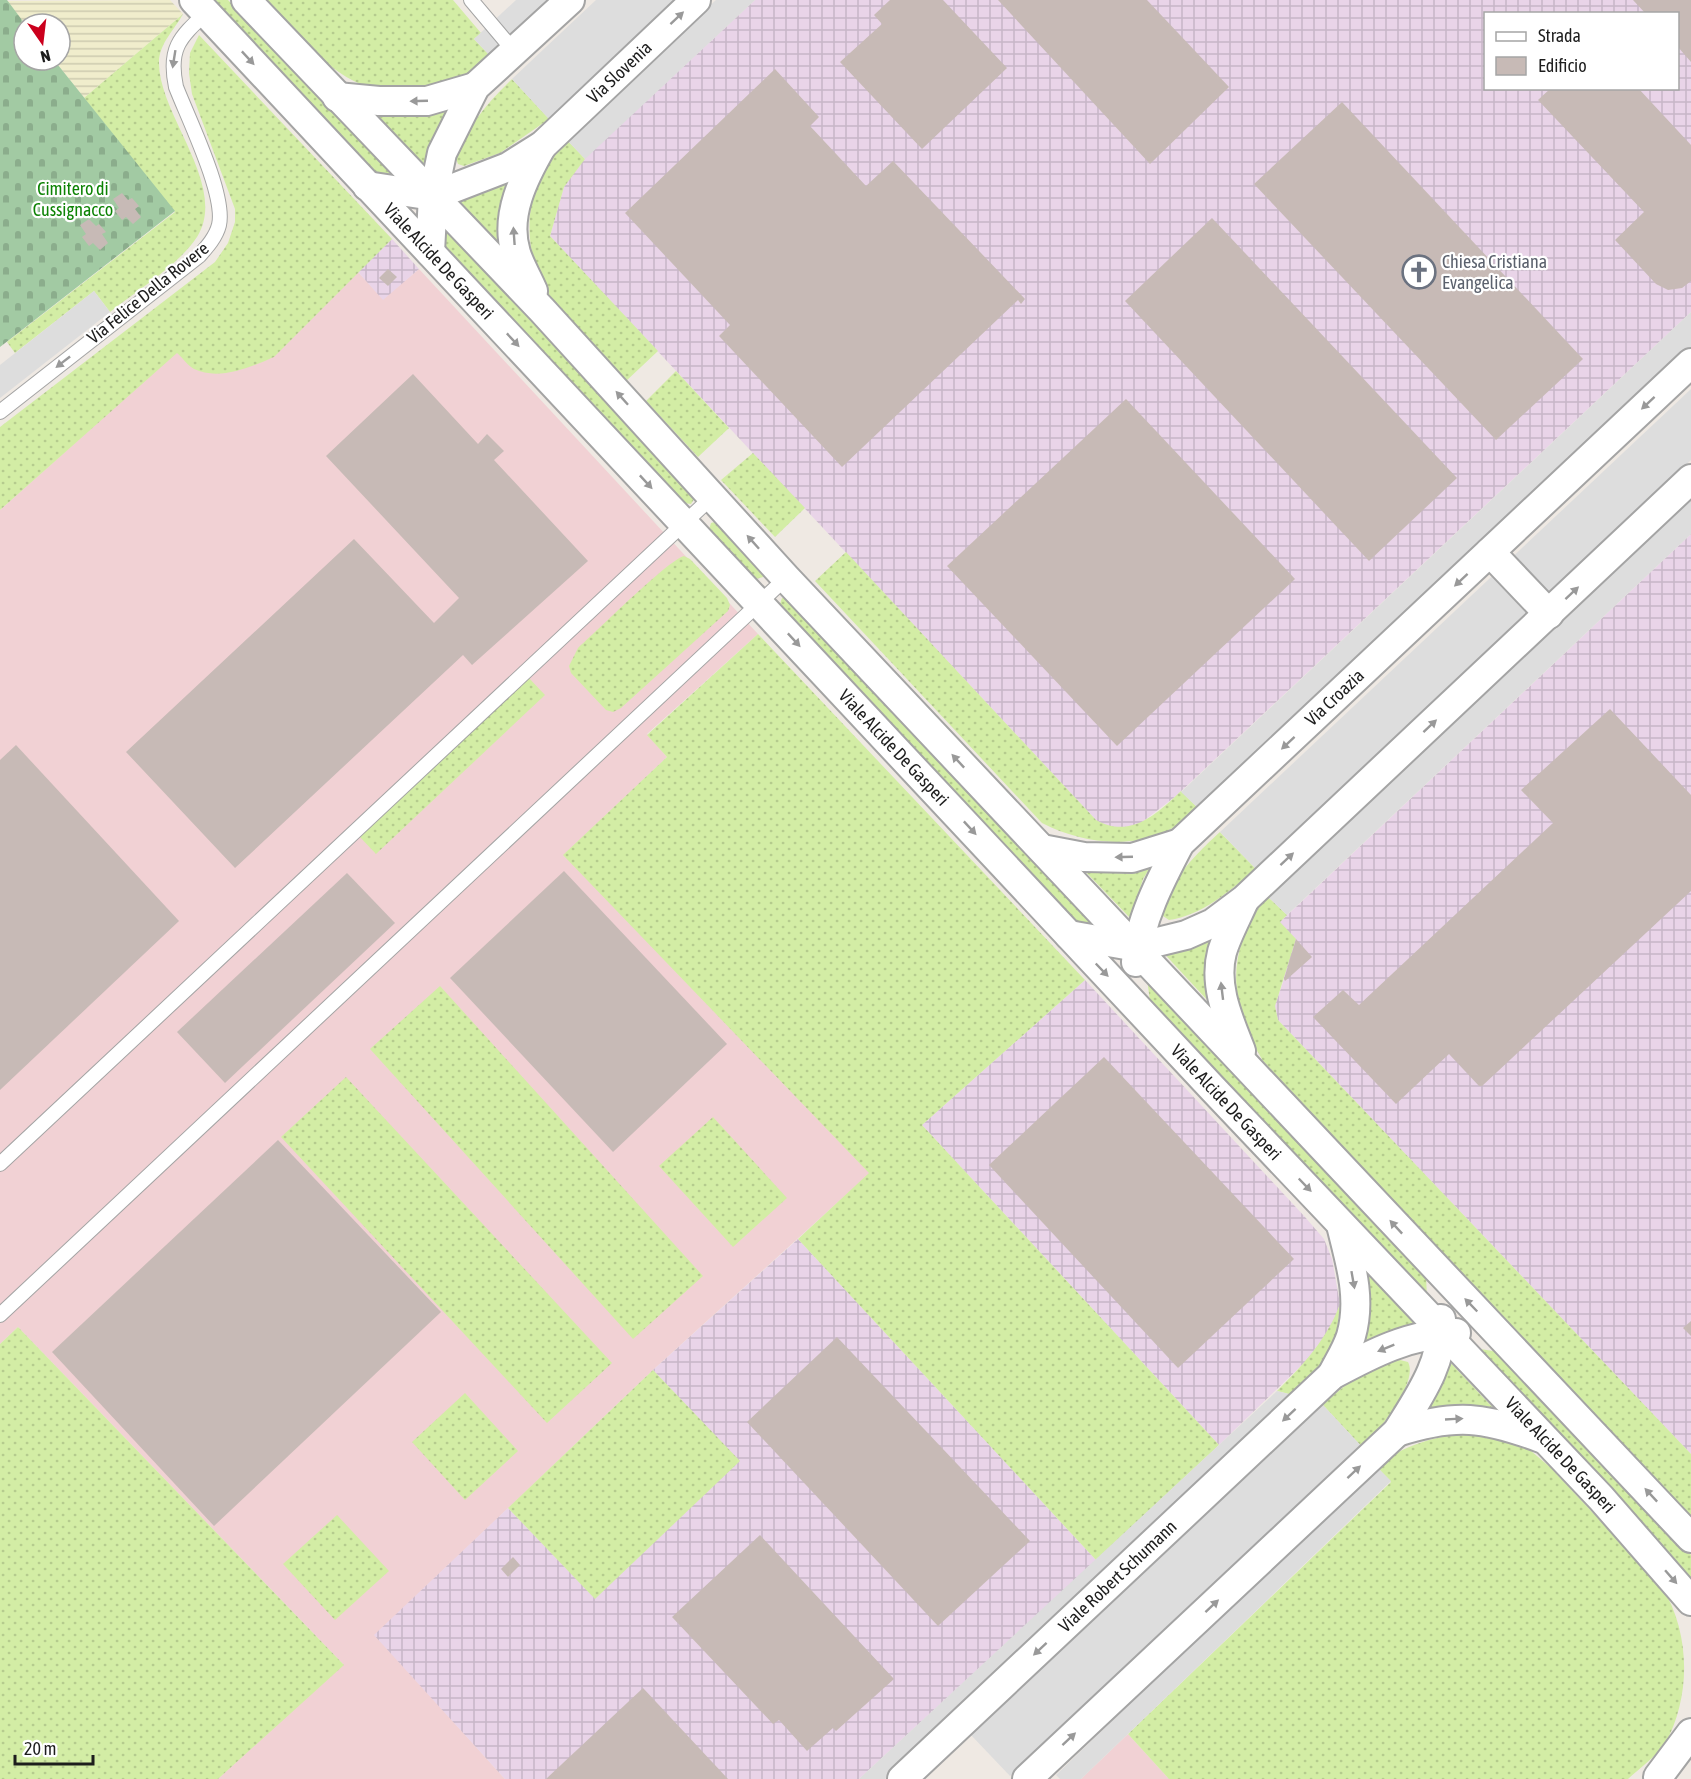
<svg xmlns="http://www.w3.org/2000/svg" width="1691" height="1779" font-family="'Asap Condensed',sans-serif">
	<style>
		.commercial { fill: #f1d1d4 }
		.industrial { fill: url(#industrial-grid); fill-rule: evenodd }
		.farmland { fill: url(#farmland-rules) }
		.grass { fill: url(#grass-dots) }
		.cemetery { fill: url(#cemetery-stones) }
		.parking { fill: #ddd }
		.building { fill: #c7bab6 }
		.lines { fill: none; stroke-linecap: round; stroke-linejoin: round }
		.lane-casing { stroke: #a4a4a4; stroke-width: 16 }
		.street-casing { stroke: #a4a4a4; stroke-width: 32 }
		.lane { stroke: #fff; stroke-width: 14 }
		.street { stroke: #fff; stroke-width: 28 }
		.oneway { fill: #999 }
		.labels { text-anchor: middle; stroke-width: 4.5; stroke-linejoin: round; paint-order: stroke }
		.street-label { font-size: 18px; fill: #1d1d1d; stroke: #fff }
		.park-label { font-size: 18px; fill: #0c8304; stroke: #fff }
		.worship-label { font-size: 18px; fill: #5b616d; stroke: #fff; text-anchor: start }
	</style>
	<defs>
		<pattern id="industrial-grid" width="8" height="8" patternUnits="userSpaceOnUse" patternTransform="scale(1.5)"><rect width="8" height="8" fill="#e9d4e8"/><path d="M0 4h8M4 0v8" fill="none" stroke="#c7b6c7"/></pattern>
		<pattern id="farmland-rules" width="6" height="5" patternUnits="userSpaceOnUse" patternTransform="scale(1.5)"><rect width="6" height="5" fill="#f0edcc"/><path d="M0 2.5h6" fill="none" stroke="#cdcbaf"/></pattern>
		<pattern id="grass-dots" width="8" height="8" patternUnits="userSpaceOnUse" patternTransform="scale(1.5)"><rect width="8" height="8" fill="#d3eda5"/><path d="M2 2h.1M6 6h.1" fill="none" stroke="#b5cb8e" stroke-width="1.8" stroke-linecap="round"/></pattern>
		<pattern id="cemetery-stones" width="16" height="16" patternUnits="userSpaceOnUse" patternTransform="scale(1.5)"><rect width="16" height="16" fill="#a2caa3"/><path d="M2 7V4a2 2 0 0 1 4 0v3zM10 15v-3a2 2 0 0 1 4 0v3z" fill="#8bad8c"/></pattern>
	</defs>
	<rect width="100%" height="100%" fill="#efe9e3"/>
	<g class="commercial">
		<polygon points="392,239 358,272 383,299 419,269 758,634 647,734 667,757 564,855 870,1173 653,1370 375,1635 505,1779 218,1779 343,1664 18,1327 0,1344 0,510 177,352"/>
		<polygon points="1128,1734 1169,1779 1081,1779"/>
	</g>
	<g class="industrial">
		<path d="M755,0H1691V312L1176,796L1141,823L1123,829L1109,828L1096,820L550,236L564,187L582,161ZM1486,14H1678V88H1486Z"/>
		<polygon points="392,239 419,269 383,300 358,272"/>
		<polygon points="1691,534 1691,1454 1278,1020 1275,1006 1284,979 1280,922"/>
		<polygon points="1085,980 1305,1217 1324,1239 1332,1259 1340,1304 1331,1328 1306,1361 1219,1445 922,1125"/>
		<polygon points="798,1239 1096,1560 859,1779 505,1779 374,1635 508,1508 595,1598 739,1461 653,1370"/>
	</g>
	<polygon class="farmland" points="170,0 183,14 84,98 54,60 60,60 60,24 25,24 6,1"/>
	<g class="grass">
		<polygon points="208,0 228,0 394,176 373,176"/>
		<path d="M266,0H453L481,33L474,39L492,58C471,77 445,87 417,89C406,89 391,92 380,90C332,81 298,34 266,0Z"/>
		<path d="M183,14C175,29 159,44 159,62C158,115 229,186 197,237C179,265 136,291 110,312L94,291L15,353L7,342L175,212L84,98Z"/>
		<path d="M199,35L392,239L274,357C251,367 219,381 194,369C188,366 182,357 177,353L0,510V427L215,262L228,243L235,222V209L192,94L189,73L190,53Z"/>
		<path d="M512,79L549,119L500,153L464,166L458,164L455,156C469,125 487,103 512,79Z"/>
		<path d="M450,109L428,172L370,111C398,118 422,114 450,109Z"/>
		<path d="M566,139L585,159L564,187L550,236L658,351L625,382C602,357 574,332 554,304C524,264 521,202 548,160C552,152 560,146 566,139Z"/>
		<polygon points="509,180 503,252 452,198"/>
		<polygon points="440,224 692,493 694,499 691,504 683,503 439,246"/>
		<polygon points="676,371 729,428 698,457 646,401"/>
		<polygon points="753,453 805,508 775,537 721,480"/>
		<polygon points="718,521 762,569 763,577 753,580 708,533 711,523"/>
		<path d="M846,552L1096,820C1130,839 1156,815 1181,791L1199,809C1188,817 1176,827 1164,833C1124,849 1079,842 1042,823L815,581Z"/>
		<path d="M684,556L690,559L727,598L730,605L728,611L621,708L613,712L606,710L571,673L569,666L578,648C596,632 668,560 684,556Z"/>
		<polygon points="782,598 790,598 1099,927 1078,924 779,607"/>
		<polygon points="758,634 1085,980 922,1125 1219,1445 1096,1560 798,1239 869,1173 563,855 667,757 647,735"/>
		<polygon points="527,676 545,695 376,854 358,835"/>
		<path d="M1220,832L1256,869C1231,890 1201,916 1169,920L1163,916C1158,891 1202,848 1220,832Z"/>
		<polygon points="1153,863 1143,879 1131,919 1080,866"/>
		<path d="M1267,896L1287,915L1280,922L1296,939L1275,1006L1278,1020L1691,1454V1518L1263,1061C1228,1003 1225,951 1267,896Z"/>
		<polygon points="1217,928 1209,1002 1159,948"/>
		<polygon points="1147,979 1426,1274 1427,1299 1150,1001"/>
		<polygon points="440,986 703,1276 633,1339 370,1049"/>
		<polygon points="346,1077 612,1363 547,1423 281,1137"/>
		<polygon points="713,1117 787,1198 733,1247 659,1166"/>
		<polygon points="1368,1273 1417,1326 1390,1331 1360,1344 1369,1306"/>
		<path d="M1340,1304C1337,1347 1326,1365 1297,1396L1277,1391C1304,1364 1327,1339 1340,1304Z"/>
		<polygon points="18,1327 344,1665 218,1779 0,1779 0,1344"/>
		<polygon points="1474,1348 1493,1351 1502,1356 1691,1555 1691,1579"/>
		<path d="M1446,1358L1496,1411C1472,1404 1448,1405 1425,1411Z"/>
		<path d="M1400,1360L1408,1362C1419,1383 1377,1432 1363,1448L1323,1405C1345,1384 1369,1365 1400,1360Z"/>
		<polygon points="653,1370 740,1461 595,1599 508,1508"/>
		<polygon points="465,1393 518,1451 465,1500 412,1442"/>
		<path d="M1472,1433L1503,1439L1530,1450L1551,1468L1662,1587C1691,1634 1691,1697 1665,1744C1655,1757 1640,1768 1628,1779H1169L1128,1734L1391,1482L1376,1466C1406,1444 1435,1436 1472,1433Z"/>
		<polygon points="337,1515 389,1571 335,1620 283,1564"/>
	</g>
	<polygon class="cemetery" points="0,0 7,0 25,24 24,60 54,60 175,211 0,347"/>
	<g class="parking">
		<polygon points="516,0 553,0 492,58 474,39"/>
		<polygon points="596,0 676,0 549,119 512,79"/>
		<polygon points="716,0 755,0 585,159 566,139"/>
		<polygon points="94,291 110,312 0,398 0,365"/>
		<polygon points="1691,312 1691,347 1199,809 1181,792"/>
		<polygon points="1691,389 1691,460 1256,869 1220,832"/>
		<polygon points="1691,498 1691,534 1287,915 1267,896"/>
		<polygon points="1277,1391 1297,1396 885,1779 859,1779"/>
		<polygon points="1323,1405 1363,1448 1010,1776 970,1734"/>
		<polygon points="1376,1466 1391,1481 1081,1779 1060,1779 1056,1775"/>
	</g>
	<g class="building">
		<polygon points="890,0 943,0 1007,68 922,149 840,62 882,24 874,15"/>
		<polygon points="998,0 1147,0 1229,87 1150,164"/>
		<polygon points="1633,0 1691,0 1691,62 1678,47 1678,14 1646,14"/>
		<polygon points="775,69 819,117 810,126 866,186 893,161 1025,299 1021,304 1018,300 842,467 719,336 730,325 625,213"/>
		<polygon points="1551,88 1638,88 1691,145 1691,281 1682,288 1668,290 1656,284 1615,240 1644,212 1538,100"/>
		<polygon points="1342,102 1583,359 1496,440 1254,184"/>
		<polygon points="122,193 128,200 132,198 139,206 135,209 141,217 133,224 126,217 122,220 115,211 119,208 113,199"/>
		<polygon points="1212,218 1457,478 1369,561 1125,301"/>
		<polygon points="89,219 96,226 99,224 106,232 102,234 108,243 100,250 93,243 89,246 82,237 86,234 80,225"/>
		<polygon points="388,269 397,277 388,286 379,278"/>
		<polygon points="413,374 478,444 487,434 504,451 494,460 588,561 472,665 463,655 235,868 126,752 354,539 434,623 459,598 326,456"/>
		<polygon points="1126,399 1295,579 1117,746 947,566"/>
		<polygon points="1610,709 1691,795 1691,891 1482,1086 1479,1086 1449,1054 1396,1104 1313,1017 1343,990 1359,1005 1553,823 1521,790"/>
		<polygon points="16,745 179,921 0,1090 0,760"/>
		<polygon points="564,871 727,1044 613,1152 450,978"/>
		<polygon points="347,873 395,923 225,1083 177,1032"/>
		<polygon points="1296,939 1312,957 1285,981 1284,979"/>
		<polygon points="1104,1057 1294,1259 1178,1368 989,1165"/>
		<polygon points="278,1140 441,1312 214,1526 52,1352"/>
		<polygon points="1691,1321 1691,1336 1683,1328"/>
		<polygon points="837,1337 1030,1541 938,1626 747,1422"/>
		<polygon points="760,1535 894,1679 836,1731 833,1728 807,1751 779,1720 773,1724 672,1617"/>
		<polygon points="513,1557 520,1565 508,1577 501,1569"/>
		<polygon points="643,1688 728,1779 546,1779"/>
	</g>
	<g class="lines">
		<g class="lane-casing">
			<g id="lane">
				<polyline points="471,0 514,51"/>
				<path d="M0,412L199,256C207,247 216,237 219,225C226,195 188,118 176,87C168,49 179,38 206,13"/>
				<polyline points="0,1164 712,497"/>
				<polyline points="0,1315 786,578"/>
			</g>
		</g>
		<g class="street-casing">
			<g id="street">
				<path id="s1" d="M194,0L1214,1090L1601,1498L1691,1601"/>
				<polyline points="246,0 542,310 786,578 1691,1538"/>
				<polyline points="337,97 379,101 427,101 475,87"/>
				<path id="s2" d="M367,186L433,196L508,167L543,145L696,0"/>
				<polyline points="430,252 433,196 442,153 475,87 570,0"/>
				<path d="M533,291C528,279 520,266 516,253C504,216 524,177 542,146"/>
				<polyline points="1490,552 1549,614"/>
				<polyline points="1042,849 1084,857 1132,858 1180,843"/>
				<polyline points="1069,935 1137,947 1186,935 1213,923 1245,899 1691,479"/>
				<path id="s3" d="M1136,962C1139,921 1161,879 1180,843L1691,363"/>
				<path d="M1241,1051C1229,1020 1213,986 1222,952C1227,935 1237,917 1244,901"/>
				<path d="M1332,1375C1338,1363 1347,1349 1351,1336C1362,1298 1350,1262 1341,1225"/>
				<path d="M1397,1432C1456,1413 1484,1417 1541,1438"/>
				<polyline points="1658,1777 1691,1733"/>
				<path id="s4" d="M902,1779L1332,1375C1371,1354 1411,1333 1456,1333"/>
				<path d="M1027,1779L1397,1432C1418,1398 1445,1361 1441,1319"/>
			</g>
		</g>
		<use href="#lane" class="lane"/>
		<use href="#street" class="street"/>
	</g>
	<defs><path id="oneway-solid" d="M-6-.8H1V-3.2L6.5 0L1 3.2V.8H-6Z" transform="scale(1.5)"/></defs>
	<g class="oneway">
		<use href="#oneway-solid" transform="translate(677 18) rotate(-43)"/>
		<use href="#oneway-solid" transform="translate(248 58) rotate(47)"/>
		<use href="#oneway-solid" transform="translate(174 59) rotate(99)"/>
		<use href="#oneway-solid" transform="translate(419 101) rotate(178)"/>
		<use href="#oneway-solid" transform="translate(514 236) rotate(-94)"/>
		<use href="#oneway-solid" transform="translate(513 340) rotate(47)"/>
		<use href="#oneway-solid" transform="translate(63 362) rotate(142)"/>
		<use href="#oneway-solid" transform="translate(622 398) rotate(-132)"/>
		<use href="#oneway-solid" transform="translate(1648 403) rotate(137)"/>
		<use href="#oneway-solid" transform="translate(646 482) rotate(47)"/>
		<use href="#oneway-solid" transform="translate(753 542) rotate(-132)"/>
		<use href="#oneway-solid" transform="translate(1461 580) rotate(137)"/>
		<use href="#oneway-solid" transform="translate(1572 593) rotate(-43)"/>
		<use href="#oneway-solid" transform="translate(794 640) rotate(47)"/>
		<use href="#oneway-solid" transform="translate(1430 726) rotate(-43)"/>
		<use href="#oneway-solid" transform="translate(1288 743) rotate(137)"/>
		<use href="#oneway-solid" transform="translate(958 761) rotate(-133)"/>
		<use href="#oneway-solid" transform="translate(970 828) rotate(47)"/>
		<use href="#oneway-solid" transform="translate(1124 857) rotate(178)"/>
		<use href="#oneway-solid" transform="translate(1287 859) rotate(-43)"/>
		<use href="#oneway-solid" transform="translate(1102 970) rotate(46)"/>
		<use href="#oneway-solid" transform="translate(1222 991) rotate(-97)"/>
		<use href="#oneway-solid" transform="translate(1305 1185) rotate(46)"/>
		<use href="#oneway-solid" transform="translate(1396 1227) rotate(-133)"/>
		<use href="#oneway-solid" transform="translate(1353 1280) rotate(80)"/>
		<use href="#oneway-solid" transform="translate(1471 1305) rotate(-134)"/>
		<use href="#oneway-solid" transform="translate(1386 1348) rotate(158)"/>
		<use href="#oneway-solid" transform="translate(1289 1415) rotate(137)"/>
		<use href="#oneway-solid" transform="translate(1454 1419) rotate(-3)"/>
		<use href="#oneway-solid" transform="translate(1354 1472) rotate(-43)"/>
		<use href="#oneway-solid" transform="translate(1651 1495) rotate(-133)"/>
		<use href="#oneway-solid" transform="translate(1671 1577) rotate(49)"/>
		<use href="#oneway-solid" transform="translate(1212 1606) rotate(-43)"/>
		<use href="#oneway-solid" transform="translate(1040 1649) rotate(137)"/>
		<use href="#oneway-solid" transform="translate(1069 1739) rotate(-43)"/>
	</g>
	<defs>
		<g id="church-ring" transform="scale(1.725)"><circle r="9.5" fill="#fff" stroke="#6b7280" stroke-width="1.5"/><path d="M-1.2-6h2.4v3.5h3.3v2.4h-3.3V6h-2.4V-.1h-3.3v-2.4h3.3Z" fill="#6b7280"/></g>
	</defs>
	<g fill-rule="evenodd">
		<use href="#church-ring" x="1419" y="272"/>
	</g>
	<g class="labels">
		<g class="street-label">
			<text dy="6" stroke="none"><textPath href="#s2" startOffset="294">Via Slovenia</textPath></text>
			<text dy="6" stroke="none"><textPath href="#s1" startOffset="358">Viale Alcide De Gasperi</textPath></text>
			<text transform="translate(148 293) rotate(-39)" y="6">Via Felice Della Rovere</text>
			<text dy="6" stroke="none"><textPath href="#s3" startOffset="340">Via Croazia</textPath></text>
			<text dy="6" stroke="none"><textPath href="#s1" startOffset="1024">Viale Alcide De Gasperi</textPath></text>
			<text dy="6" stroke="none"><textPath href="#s1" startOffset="1510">Viale Alcide De Gasperi</textPath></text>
			<text dy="6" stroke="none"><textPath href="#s1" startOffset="1996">Viale Alcide De Gasperi</textPath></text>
			<text dy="6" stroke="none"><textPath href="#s4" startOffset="296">Viale Robert Schumann</textPath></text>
		</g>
		<g class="park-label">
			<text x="73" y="195">Cimitero di<tspan x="73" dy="21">Cussignacco</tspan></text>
		</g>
		<g class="worship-label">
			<text x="1442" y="268">Chiesa Cristiana<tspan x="1442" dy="21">Evangelica</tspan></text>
		</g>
	</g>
	<rect x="1484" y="12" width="195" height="78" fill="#ffffff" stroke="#a5a5a5" stroke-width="1.5"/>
	<rect x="1496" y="32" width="30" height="9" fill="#ffffff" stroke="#a5a5a5" stroke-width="1.5"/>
	<text x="1538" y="42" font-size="18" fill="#1d1d1d">Strada</text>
	<rect x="1496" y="57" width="30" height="18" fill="#c7bab6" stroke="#a5a5a5" stroke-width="1.5"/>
	<text x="1538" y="72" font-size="18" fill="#1d1d1d">Edificio</text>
	<g transform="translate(42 42) rotate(166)"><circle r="28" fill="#ffffff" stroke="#a5a5a5" stroke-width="1.5"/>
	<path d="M0-4.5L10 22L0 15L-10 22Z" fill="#cb001d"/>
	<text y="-9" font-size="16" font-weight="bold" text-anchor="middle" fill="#1d1d1d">N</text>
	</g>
	<path d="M15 1755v9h78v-9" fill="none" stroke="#1d1d1d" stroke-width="3"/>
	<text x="24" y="1755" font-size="18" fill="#1d1d1d" stroke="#ffffff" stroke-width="4.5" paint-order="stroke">20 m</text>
</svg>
